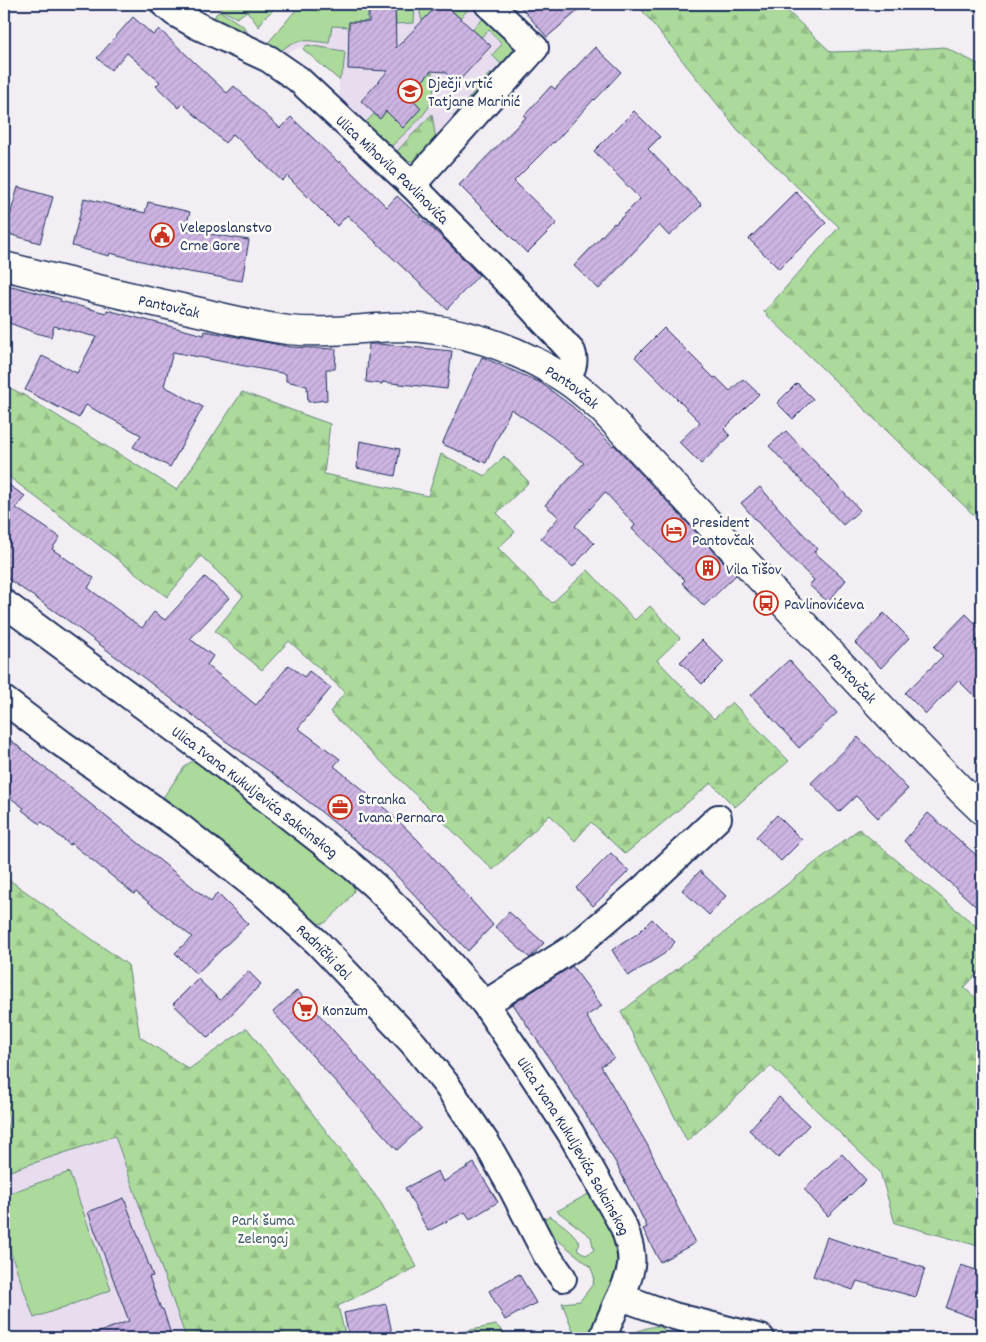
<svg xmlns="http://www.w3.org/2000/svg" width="986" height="1342" font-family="Dekko,sans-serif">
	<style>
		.built { fill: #e8ddee }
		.green { fill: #abda9a; stroke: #63847c }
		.forest { fill: url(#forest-firs); stroke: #63847c }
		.building { fill: url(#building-hatch); stroke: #1b2f5e }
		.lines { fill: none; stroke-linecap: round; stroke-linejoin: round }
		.minor-casing { stroke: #1b2f5e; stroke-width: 30 }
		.major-casing { stroke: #1b2f5e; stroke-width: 31 }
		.minor { stroke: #fdfcf7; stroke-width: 26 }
		.major { stroke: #fdfcf7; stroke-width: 28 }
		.labels { text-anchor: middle; stroke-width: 5; stroke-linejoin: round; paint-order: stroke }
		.poi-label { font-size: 16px; fill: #1b2f5e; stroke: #fdfcf7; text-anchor: start }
		.street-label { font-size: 16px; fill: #1b2f5e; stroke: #fdfcf7 }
		.park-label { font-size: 16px; fill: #3f5a6d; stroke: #fdfcf7 }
	</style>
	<defs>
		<pattern id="forest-firs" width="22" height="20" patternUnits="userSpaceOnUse" patternTransform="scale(1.25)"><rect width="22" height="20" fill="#abda9a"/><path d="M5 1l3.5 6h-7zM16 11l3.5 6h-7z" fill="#93bb87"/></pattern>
		<pattern id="building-hatch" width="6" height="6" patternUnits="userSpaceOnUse" patternTransform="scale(1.25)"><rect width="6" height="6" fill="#cdb4e2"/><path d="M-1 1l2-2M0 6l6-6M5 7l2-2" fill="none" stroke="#af9bc4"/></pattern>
	</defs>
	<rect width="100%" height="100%" fill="#f3eef3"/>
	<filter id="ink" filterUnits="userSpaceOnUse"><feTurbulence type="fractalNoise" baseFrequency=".02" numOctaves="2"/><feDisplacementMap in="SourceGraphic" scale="10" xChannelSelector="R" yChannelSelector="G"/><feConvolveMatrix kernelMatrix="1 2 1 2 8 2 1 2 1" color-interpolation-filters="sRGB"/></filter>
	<g filter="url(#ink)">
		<g class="built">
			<polygon points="301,4 473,4 515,43 516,47 447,130 444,128 436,140 415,162 411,162 407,160 339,102 339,80 301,47 284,54 267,44"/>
			<polygon points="115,1136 186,1338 4,1338 4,1173"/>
		</g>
		<g class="green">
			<polygon points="225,4 268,4 267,5 273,10 264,18 259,27 247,11 237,18 221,10 221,7"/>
			<path d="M301,4H369L367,22H349V27L332,26L329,43C309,41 296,36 280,52L267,44Z"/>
			<polygon points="395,4 415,4 414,23 396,24"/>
			<polygon points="421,4 439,4 422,21 420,13"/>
			<polygon points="444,4 470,4 468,10 460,18"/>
			<polygon points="220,11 243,26 250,36 213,19 217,13"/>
			<polygon points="486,17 516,47 510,56 447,130 444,128 489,74 492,74 501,64 492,55 502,44 489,30 481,37 472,29 483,19"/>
			<polygon points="307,45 344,51 345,53 343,71 339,80 303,49"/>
			<path d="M424,71L432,72C433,81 435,90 432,99C429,114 402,135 391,147L365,123L374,114L380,119L386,111L403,128L421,108L410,96L417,88L412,82Z"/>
			<polygon points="191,762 199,762 354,882 354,891 344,905 325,923 310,925 165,807 164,796 186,765"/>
			<polygon points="69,1172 111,1290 34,1318 4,1234 4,1195"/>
			<path d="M592,1192L617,1245L619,1257L617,1273L592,1326L588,1338H576L562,1303L580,1301L593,1284L594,1276L590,1266L544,1229L539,1222L550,1216C562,1224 573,1231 580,1244L577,1249L586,1255L594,1250L591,1237L557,1211Z"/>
			<path d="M660,1326L667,1333L668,1338H627C639,1330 645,1327 660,1326Z"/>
		</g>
		<g class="forest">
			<polygon points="637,4 780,4 831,52 899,50 944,47 980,65 982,71 982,523 764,312 839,227 738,130"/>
			<path d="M432,114L436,140L418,161C409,164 403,157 397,151Z"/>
			<polygon points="4,385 22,394 177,490 242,392 330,424 324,474 428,496 441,454 485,476 504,456 529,482 497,513 515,532 498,548 552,603 588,570 635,620 650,606 680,638 657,660 714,719 732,702 789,761 735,807 711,783 625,854 591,822 575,841 550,815 493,870 330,712 345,692 289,641 262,670 215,631 243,596 201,556 167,597 4,473"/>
			<polygon points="859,829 982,931 982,968 964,988 982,1003 982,1247 895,1223 880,1172 771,1066 687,1141 621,1012"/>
			<polygon points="4,876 128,965 140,1037 189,1069 247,1028 381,1203 417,1267 338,1306 346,1338 186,1338 115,1136 4,1173 4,1150 9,1118 4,1110"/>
			<polygon points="496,1325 510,1338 431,1338"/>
		</g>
		<g class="building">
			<polygon points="369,4 395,4 396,48 439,4 444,4 491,46 457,83 445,72 431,71 410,96 421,108 403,128 386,111 380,119 361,101 388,71 348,69 349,22 369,22"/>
			<polygon points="518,4 586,4 547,37"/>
			<polygon points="133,17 153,35 159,29 227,93 234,86 280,128 291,117 339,163 340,161 387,207 397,196 445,240 479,275 447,309 347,215 337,226 287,176 282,181 233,134 225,143 183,104 179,108 156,86 160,82 127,53 111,70 97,58"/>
			<polygon points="595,47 621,72 595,100 594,99 554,143 553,142 514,181 557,223 527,253 459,185 526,117 524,116 551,86 555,89"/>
			<polygon points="634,111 660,137 648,149 702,205 669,236 659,225 599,289 574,266 614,223 615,224 640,199 594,151"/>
			<polygon points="18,187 53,197 40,243 5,233"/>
			<polygon points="796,192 826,223 779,269 749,239"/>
			<polygon points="84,198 145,213 148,202 190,212 185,230 249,240 242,281 177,270 110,253 109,256 72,246"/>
			<polygon points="4,284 61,299 60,301 106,313 107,310 204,335 205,331 291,347 336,349 335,369 326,369 327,400 308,402 307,386 286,381 286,374 173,352 164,386 203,407 170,467 133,447 141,435 86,405 79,418 25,390 42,356 77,373 96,337 54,326 51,337 36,333 4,321"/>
			<polygon points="664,328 714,378 716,377 730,391 743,379 759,394 724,429 730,436 701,464 679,442 700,422 635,357"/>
			<polygon points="369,344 379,344 452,351 447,389 382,382 382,384 366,382"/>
			<polygon points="482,357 541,383 573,407 613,446 614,445 736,575 704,606 682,583 685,580 632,529 635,525 605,492 575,526 594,543 573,567 541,538 559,517 545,505 584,463 552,437 511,409 486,463 442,444"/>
			<polygon points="797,383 813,399 793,419 777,403"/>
			<polygon points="786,431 860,510 843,525 769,446"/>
			<polygon points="360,441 400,449 395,476 357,468"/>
			<polygon points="4,482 25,496 16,508 60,537 52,549 94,578 88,588 142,628 154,612 165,620 205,577 229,598 190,639 213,656 207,665 256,705 289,665 304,677 309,671 331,688 298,728 340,759 334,766 390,813 417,839 493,925 468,951 389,868 314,806 273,774 224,740 177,703 66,619 4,576"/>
			<polygon points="760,487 783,513 818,549 814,552 846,580 828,602 809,585 814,580 776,543 741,503"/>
			<polygon points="884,613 909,638 881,668 855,643"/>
			<polygon points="966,614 982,630 982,635 973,644 982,653 982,704 958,680 926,714 905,693 943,656 934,647"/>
			<polygon points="702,640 724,662 702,684 680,662"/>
			<polygon points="789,660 837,713 799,748 751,695"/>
			<polygon points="4,735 77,793 211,902 217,893 248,924 196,974 175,953 192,937 136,892 134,894 71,843 70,845 42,822 40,824 22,810 24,808 4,793"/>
			<polygon points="858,737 908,789 878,818 856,796 839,812 811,783"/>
			<polygon points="928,813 982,860 982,912 904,841"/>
			<polygon points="777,815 802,840 781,861 756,837"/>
			<polygon points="611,853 629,871 593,906 576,888"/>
			<polygon points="700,871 726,896 709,915 682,890"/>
			<polygon points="509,912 544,943 530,958 495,927"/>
			<polygon points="652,919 675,942 664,954 628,976 612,950 637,934"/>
			<polygon points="572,966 602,1006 586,1016 614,1058 601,1066 648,1146 695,1243 660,1262 643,1229 647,1227 616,1163 571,1091 513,1004"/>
			<polygon points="248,971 261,984 208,1038 173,1004 198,979 220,1000"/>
			<polygon points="297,990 421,1128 397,1150 273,1012"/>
			<polygon points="779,1097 809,1125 778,1158 749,1130"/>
			<polygon points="842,1154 866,1180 828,1216 804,1189"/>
			<polygon points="474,1163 498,1202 470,1219 465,1212 428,1231 405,1188 438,1171 443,1182"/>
			<polygon points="124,1198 153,1276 149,1277 161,1309 163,1309 172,1338 88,1338 88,1336 129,1321 88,1212"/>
			<polygon points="827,1237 878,1254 925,1268 916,1297 857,1281 853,1290 813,1276"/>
			<polygon points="961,1265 982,1272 982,1321 946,1308"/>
			<polygon points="519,1274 536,1303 505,1320 489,1291"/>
			<polygon points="386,1304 393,1338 349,1338 344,1313"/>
		</g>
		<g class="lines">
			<g class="minor-casing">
				<g id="minor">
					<path id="s1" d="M164,4L175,13L198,26L269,59L298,79L412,185L518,293L572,352C576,363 571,370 567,380"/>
					<polyline points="412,185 535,48 488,4"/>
					<path id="s2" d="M4,603L210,755L350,864L375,886L431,942L485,1004L527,1066L570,1132L624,1228C628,1240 633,1253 631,1266C629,1283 619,1297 613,1313C609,1321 606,1330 603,1338"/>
					<path id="s3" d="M4,700L61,743L180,827L262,892L318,943L413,1043L446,1084L487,1144L514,1192L546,1254L563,1278"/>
					<polyline points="485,1004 576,946 643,889 718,818"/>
					<polyline points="621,1297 674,1316 761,1338"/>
				</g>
			</g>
			<g class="major-casing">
				<g id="major">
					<path id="s4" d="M4,266C67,282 131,297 195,311C226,318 257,326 288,330C325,334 361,328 398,327C457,327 516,347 565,379C578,387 589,398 601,408L895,722L962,791L982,810"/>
				</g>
			</g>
			<use href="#minor" class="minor"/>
			<use href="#major" class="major"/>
		</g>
	</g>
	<defs>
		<g id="school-ring" transform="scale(1.25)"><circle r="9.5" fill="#fdfcf7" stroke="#c8321e" stroke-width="1.5"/><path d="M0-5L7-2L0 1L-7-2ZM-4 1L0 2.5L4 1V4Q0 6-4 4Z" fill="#c8321e"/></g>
		<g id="civic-ring" transform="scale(1.25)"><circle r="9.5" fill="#fdfcf7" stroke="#c8321e" stroke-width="1.5"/><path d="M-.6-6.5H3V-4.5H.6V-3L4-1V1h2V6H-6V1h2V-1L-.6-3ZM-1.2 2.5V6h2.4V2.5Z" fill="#c8321e"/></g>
		<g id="hotel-ring" transform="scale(1.25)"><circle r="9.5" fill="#fdfcf7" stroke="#c8321e" stroke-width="1.5"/><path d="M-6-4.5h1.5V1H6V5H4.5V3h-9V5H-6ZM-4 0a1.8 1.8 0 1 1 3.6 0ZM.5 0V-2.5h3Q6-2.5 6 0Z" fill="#c8321e"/></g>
		<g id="building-ring" transform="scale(1.25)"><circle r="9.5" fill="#fdfcf7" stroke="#c8321e" stroke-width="1.5"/><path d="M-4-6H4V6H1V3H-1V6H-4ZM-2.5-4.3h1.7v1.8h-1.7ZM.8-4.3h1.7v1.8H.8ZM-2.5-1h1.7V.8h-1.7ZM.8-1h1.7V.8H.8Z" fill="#c8321e"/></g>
		<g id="bus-ring" transform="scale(1.25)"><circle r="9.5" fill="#fdfcf7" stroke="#c8321e" stroke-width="1.5"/><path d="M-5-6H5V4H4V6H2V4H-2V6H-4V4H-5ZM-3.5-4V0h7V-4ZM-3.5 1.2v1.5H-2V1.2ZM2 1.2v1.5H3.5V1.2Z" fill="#c8321e"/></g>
		<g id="office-ring" transform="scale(1.25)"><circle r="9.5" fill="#fdfcf7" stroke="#c8321e" stroke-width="1.5"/><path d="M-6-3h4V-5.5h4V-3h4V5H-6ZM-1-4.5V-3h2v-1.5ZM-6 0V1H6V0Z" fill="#c8321e"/></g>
		<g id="supermarket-ring" transform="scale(1.25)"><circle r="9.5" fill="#fdfcf7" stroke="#c8321e" stroke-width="1.5"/><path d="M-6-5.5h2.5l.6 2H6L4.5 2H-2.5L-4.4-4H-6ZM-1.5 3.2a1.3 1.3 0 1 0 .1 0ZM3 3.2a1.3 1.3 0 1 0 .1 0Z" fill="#c8321e"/></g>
	</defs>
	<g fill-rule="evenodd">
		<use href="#school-ring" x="410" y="91"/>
		<use href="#civic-ring" x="162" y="235"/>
		<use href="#hotel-ring" x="674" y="530"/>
		<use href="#building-ring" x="708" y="568"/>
		<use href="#bus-ring" x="766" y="603"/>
		<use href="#office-ring" x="340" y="807"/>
		<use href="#supermarket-ring" x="305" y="1009"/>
	</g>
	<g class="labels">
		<g class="poi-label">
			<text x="428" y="88">Dječji vrtić<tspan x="428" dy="18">Tatjane Marinić</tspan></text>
			<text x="180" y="232">Veleposlanstvo<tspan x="180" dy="18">Crne Gore</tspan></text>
			<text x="692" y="527">President<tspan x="692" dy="18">Pantovčak</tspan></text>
			<text x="726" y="574">Vila Tišov</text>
			<text x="784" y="609">Pavlinovićeva</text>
			<text x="358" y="804">Stranka<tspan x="358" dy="18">Ivana Pernara</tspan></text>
			<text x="322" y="1015">Konzum</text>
		</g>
		<g class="street-label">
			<text dy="6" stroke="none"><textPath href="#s1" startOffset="285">Ulica Mihovila Pavlinovića</textPath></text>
			<text dy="6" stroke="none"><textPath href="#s4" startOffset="170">Pantovčak</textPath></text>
			<text dy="6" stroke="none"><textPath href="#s4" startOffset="589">Pantovčak</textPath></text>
			<text dy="6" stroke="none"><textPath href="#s4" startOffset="994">Pantovčak</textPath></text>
			<text dy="6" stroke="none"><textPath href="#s2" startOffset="314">Ulica Ivana Kukuljevića Sakcinskog</textPath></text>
			<text dy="6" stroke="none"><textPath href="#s3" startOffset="408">Radnički dol</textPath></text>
			<text dy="6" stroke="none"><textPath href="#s2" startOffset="796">Ulica Ivana Kukuljevića Sakcinskog</textPath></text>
		</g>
		<g class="park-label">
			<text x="263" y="1225">Park šuma<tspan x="263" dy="18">Zelengaj</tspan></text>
		</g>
	</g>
	<rect width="986" height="1342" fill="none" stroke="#fdfcf7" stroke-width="20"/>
	<rect x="10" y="10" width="966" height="1322" fill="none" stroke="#1b2f5e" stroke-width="2" filter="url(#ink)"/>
</svg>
